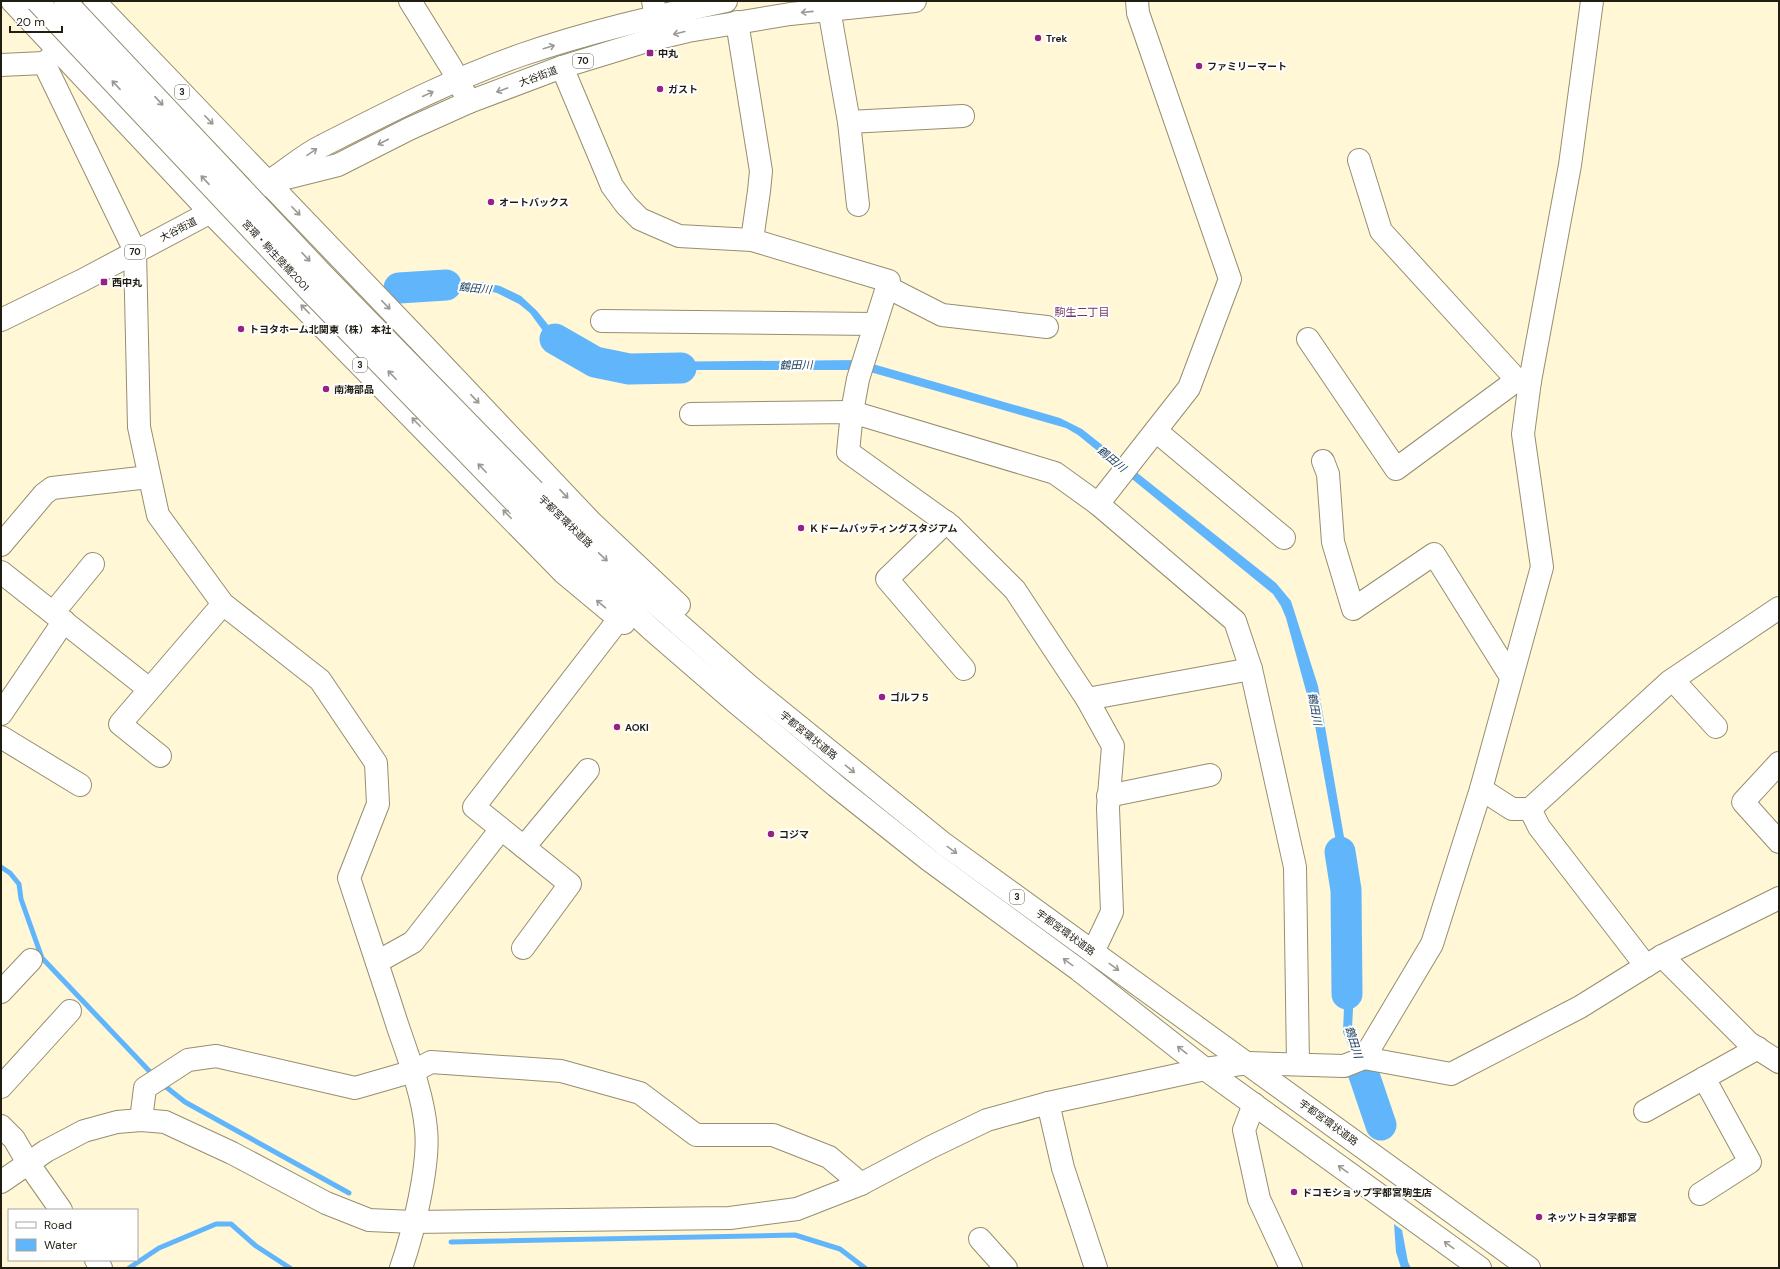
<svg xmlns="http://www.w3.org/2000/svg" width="1780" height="1269" font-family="'DM Sans','Noto Sans JP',sans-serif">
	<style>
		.water { fill: #61b6fb }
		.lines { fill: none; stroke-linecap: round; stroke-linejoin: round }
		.stream { stroke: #61b6fb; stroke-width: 5 }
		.river { stroke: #61b6fb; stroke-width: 31 }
		.minor-casing { stroke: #958e70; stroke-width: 24 }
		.major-casing { stroke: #958e70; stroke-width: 24 }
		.minor { stroke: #fff; stroke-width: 22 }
		.major { stroke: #fff; stroke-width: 22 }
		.major-bridge-casing { stroke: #958e70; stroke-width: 24; stroke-linecap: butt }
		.major-bridge { stroke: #fff; stroke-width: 22 }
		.oneway { stroke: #9b9994 }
		.poi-dot { fill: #932485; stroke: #fff; stroke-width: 1.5 }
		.labels { text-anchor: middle; stroke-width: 4; stroke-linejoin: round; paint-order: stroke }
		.shield { fill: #fff; stroke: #636158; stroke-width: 1 }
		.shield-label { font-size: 9px; font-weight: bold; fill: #201d11 }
		.poi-label { font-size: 10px; font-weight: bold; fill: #201d11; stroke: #fff; text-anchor: start }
		.street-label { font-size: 10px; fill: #201d11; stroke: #fff }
		.water-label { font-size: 11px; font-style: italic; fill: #173b57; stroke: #fff }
		.neighbourhood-label { font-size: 11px; fill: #703866; stroke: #fff }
	</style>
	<rect width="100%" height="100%" fill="#fff7d6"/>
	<g class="water">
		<polygon points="482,282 500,286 521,296 537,311 554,332 570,346 589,354 641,362 859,360 1060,418 1082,429 1276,583 1291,601 1318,686 1354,895 1357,934 1352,1028 1356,1041 1392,1124 1383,1128 1343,1032 1348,908 1314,720 1286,618 1281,606 1273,594 1078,435 1066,428 863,370 643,370 598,362 579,358 565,350 546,335 530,313 519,304 497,293 483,290 405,294 404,285"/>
		<polygon points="1394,1224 1402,1230 1408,1262 1411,1268 1401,1268 1396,1252"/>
	</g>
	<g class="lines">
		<g class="stream">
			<polyline points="1,867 10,873 19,884 21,899 42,958 154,1076"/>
			<polyline points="161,1083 185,1102 349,1193"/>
			<polyline points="451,1242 795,1235 840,1249 865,1268"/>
			<polyline points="129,1268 159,1248 216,1224 231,1224 256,1246 290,1268"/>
		</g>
		<g class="river">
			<polyline points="399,288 446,285"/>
			<polyline points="555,339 595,362 629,369 681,368"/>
			<polyline points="1340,852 1346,890 1347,994"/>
			<polyline points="1362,1069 1381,1125"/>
		</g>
		<g class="minor-casing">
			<g id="minor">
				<polyline points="410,1 451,67 469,102"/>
				<polyline points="653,1 656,17"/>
				<polyline points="1137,1 1138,13 1230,279 1189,388 1098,504 1235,621 1251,669 1295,867 1298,1064"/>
				<polyline points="829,9 849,122 858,205"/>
				<polyline points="737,22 761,171 759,191 752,240"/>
				<path d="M59,51L44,63L135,251L139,427L158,515L223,604L320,680L376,763L378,804L349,878C365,927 382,977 398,1027C409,1059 423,1095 426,1129C430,1164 413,1234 401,1268"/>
				<polyline points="1,65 44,63"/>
				<polyline points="562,67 612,186 626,205 640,219 679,236 752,240 889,281 858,379 852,412 848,452 951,526 1015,590 1087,699 1113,746 1108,808 1112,912 1093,952"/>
				<polyline points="849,122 963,116"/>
				<polyline points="1359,160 1381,231 1517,380"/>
				<polyline points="887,287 942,315 1047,327"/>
				<polyline points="602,321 875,324"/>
				<polyline points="1308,339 1396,469 1517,380 1530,381"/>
				<polyline points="691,414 852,412 1055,473 1098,504"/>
				<polyline points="1156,431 1284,538"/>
				<polyline points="1323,461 1328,474 1333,542 1353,609 1434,554 1511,677"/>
				<polyline points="946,522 887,579 964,669"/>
				<polyline points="1,545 44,494 52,488 149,477"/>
				<polyline points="1,572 149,689"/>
				<polyline points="53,613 93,564"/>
				<polyline points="1673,680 1716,727"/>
				<polyline points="1087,699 1251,669"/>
				<polyline points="1,714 64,621"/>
				<polyline points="1,737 80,785"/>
				<polyline points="160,756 120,724 223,604"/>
				<polyline points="1779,763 1743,802 1779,842"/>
				<polyline points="1481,789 1512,809 1530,809 1669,682 1779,608"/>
				<polyline points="1108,796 1210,775"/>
				<polyline points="1530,809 1539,827 1646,966"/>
				<polyline points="524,847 588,770"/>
				<polyline points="523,948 570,884 474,807 619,619"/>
				<polyline points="1662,956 1749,1043 1779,1062"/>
				<polyline points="377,962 413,942 501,829"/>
				<polyline points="1,992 31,960"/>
				<polyline points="1364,1058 1432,944 1481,789 1542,567 1523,434 1530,381 1570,165 1592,1"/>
				<polyline points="1,1087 70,1011"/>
				<polyline points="1048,1103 1063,1168 1096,1268"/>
				<polyline points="1254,1104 1244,1130 1259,1199 1291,1268"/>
				<polyline points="1645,1111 1758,1048"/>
				<polyline points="141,1120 145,1088 188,1060 216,1056 355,1088 414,1071 431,1062 561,1071 640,1093 696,1135 773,1135 829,1157 861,1184"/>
				<polyline points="1,1126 14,1139 28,1163 61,1210"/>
				<polyline points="1,1182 46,1151 84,1131 117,1122 141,1120 165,1122 232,1153 326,1203 369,1220 413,1222 730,1218 797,1209 861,1184 931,1147 987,1120 1048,1103 1205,1069 1248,1063 1344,1066 1364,1058 1451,1074 1580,1007 1662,956 1779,898"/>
				<polyline points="1700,1194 1750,1162 1704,1078"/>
				<polyline points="980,1239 1006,1268"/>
				<polyline points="96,1260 101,1268"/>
			</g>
		</g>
		<g class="major-casing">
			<g id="major">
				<polyline points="12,1 210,212 564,573 624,623"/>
				<polyline points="94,1 418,339 591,522 679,605"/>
				<polyline points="282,179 338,165 409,129 469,102 562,67 650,40 688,31 790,14 915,1"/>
				<path d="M256,189C280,177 299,157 322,146C387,113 452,79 521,55C588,32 657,16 726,1"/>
				<polyline points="1,320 83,280 222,206"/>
				<polyline points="534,491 606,560 748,685 944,844 1529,1268"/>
				<polyline points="519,506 652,630 734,701 836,786 929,860 1079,970 1205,1069 1480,1268"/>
			</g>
		</g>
		<use href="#minor" class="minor"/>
		<use href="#major" class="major"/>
		<g class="major-bridge-casing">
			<g id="major-bridge">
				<polyline points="37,1 309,290 519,506"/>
				<polyline points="65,1 324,276 534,491"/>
			</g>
		</g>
		<use href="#major-bridge" class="major-bridge"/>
	</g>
	<defs><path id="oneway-shaft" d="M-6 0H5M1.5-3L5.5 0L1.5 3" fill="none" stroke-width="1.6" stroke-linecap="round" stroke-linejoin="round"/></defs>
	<g class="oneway">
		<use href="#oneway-shaft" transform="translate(807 12) rotate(174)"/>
		<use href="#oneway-shaft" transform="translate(679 33) rotate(166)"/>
		<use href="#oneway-shaft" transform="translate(549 47) rotate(-17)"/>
		<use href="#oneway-shaft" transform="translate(116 85) rotate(-133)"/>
		<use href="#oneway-shaft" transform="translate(502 90) rotate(160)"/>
		<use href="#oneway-shaft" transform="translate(428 94) rotate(-25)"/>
		<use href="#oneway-shaft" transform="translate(159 101) rotate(47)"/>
		<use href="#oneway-shaft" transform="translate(209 120) rotate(46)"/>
		<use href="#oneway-shaft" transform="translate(383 142) rotate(153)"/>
		<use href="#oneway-shaft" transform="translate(312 152) rotate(-35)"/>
		<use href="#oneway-shaft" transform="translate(205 180) rotate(-133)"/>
		<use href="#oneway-shaft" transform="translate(296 211) rotate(46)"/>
		<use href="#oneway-shaft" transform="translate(306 257) rotate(47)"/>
		<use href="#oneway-shaft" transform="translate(386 305) rotate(46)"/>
		<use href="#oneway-shaft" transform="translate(305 309) rotate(-134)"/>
		<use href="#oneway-shaft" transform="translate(392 375) rotate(-134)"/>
		<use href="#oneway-shaft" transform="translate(475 399) rotate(47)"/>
		<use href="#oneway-shaft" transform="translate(416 422) rotate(-134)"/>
		<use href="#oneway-shaft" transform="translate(482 468) rotate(-134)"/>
		<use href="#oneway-shaft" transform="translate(564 494) rotate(47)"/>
		<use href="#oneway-shaft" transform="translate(507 514) rotate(-134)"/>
		<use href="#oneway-shaft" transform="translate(603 557) rotate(43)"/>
		<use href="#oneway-shaft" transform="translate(601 604) rotate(-140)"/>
		<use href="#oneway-shaft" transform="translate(850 769) rotate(39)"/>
		<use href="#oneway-shaft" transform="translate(952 850) rotate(36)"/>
		<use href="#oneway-shaft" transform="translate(1068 962) rotate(-144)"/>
		<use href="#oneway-shaft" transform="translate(1114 967) rotate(36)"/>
		<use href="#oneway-shaft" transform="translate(1182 1050) rotate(-142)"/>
		<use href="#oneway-shaft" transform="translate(1343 1169) rotate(-144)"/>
		<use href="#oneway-shaft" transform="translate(1449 1245) rotate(-144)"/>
	</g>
	<g class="poi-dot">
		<circle cx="1038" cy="38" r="4"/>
		<rect x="646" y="49" width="8" height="8" rx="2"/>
		<circle cx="1199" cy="66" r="4"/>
		<circle cx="660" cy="89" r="4"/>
		<circle cx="491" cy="202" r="4"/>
		<rect x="100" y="278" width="8" height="8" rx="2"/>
		<circle cx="241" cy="329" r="4"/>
		<circle cx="326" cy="389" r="4"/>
		<circle cx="801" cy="528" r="4"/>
		<circle cx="882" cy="697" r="4"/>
		<circle cx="617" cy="727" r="4"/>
		<circle cx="771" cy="834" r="4"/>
		<circle cx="1294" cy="1192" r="4"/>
		<circle cx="1539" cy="1217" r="4"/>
	</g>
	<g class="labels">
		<g class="shield">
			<rect x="573" y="54" width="20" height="14" rx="3"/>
			<rect x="175" y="85" width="14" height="14" rx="3"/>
			<rect x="125" y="245" width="20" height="14" rx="3"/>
			<rect x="353" y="358" width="14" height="14" rx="3"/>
			<rect x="1010" y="890" width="14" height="14" rx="3"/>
		</g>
		<g class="shield-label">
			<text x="583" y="64">70</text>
			<text x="182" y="95">3</text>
			<text x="135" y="255">70</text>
			<text x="360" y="368">3</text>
			<text x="1017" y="900">3</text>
		</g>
		<g class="poi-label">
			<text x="1046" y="42">Trek</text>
			<text x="658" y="57">中丸</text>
			<text x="1207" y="70">ファミリーマート</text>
			<text x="668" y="93">ガスト</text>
			<text x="499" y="206">オートバックス</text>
			<text x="112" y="286">西中丸</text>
			<text x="249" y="333">トヨタホーム北関東（株） 本社</text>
			<text x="334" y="393">南海部品</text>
			<text x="809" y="532">Ｋドームバッティングスタジアム</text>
			<text x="890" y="701">ゴルフ５</text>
			<text x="625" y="731">AOKI</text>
			<text x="779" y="838">コジマ</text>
			<text x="1302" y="1196">ドコモショップ宇都宮駒生店</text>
			<text x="1547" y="1221">ネッツトヨタ宇都宮</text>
		</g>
		<g class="street-label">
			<text transform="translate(538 76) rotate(-20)" y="4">大谷街道</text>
			<text transform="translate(178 229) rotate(-27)" y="4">大谷街道</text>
			<text transform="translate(276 255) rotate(47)" y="4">宮環・駒生陸橋2001</text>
			<text transform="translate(566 521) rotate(44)" y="4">宇都宮環状道路</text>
			<text transform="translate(809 735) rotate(39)" y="4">宇都宮環状道路</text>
			<text transform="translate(1066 932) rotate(36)" y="4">宇都宮環状道路</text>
			<text transform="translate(1329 1122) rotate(36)" y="4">宇都宮環状道路</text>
		</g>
		<g class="water-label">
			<text transform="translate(475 288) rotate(6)" y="4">鶴田川</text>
			<text transform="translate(796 365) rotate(-1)" y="4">鶴田川</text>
			<text transform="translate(1112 459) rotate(40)" y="4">鶴田川</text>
			<text transform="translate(1315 709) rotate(79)" y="4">鶴田川</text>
			<text transform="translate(1354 1042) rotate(73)" y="4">鶴田川</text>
		</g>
		<g class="neighbourhood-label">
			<text x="1082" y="316">駒生二丁目</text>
		</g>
	</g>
	<rect width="1780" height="1269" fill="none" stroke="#201d11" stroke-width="4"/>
	<rect x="8" y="1209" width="130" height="52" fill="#ffffff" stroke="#a6a5a0"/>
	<rect x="16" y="1222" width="20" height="6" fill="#ffffff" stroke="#a6a5a0"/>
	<text x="44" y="1229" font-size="12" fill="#201d11">Road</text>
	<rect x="16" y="1239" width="20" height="12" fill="#61b6fb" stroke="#a6a5a0"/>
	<text x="44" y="1249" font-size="12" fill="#201d11">Water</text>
	<path d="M10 26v6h52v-6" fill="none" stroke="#201d11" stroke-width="2"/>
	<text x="16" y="26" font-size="12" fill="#201d11" stroke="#ffffff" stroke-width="3" paint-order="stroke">20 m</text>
</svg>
